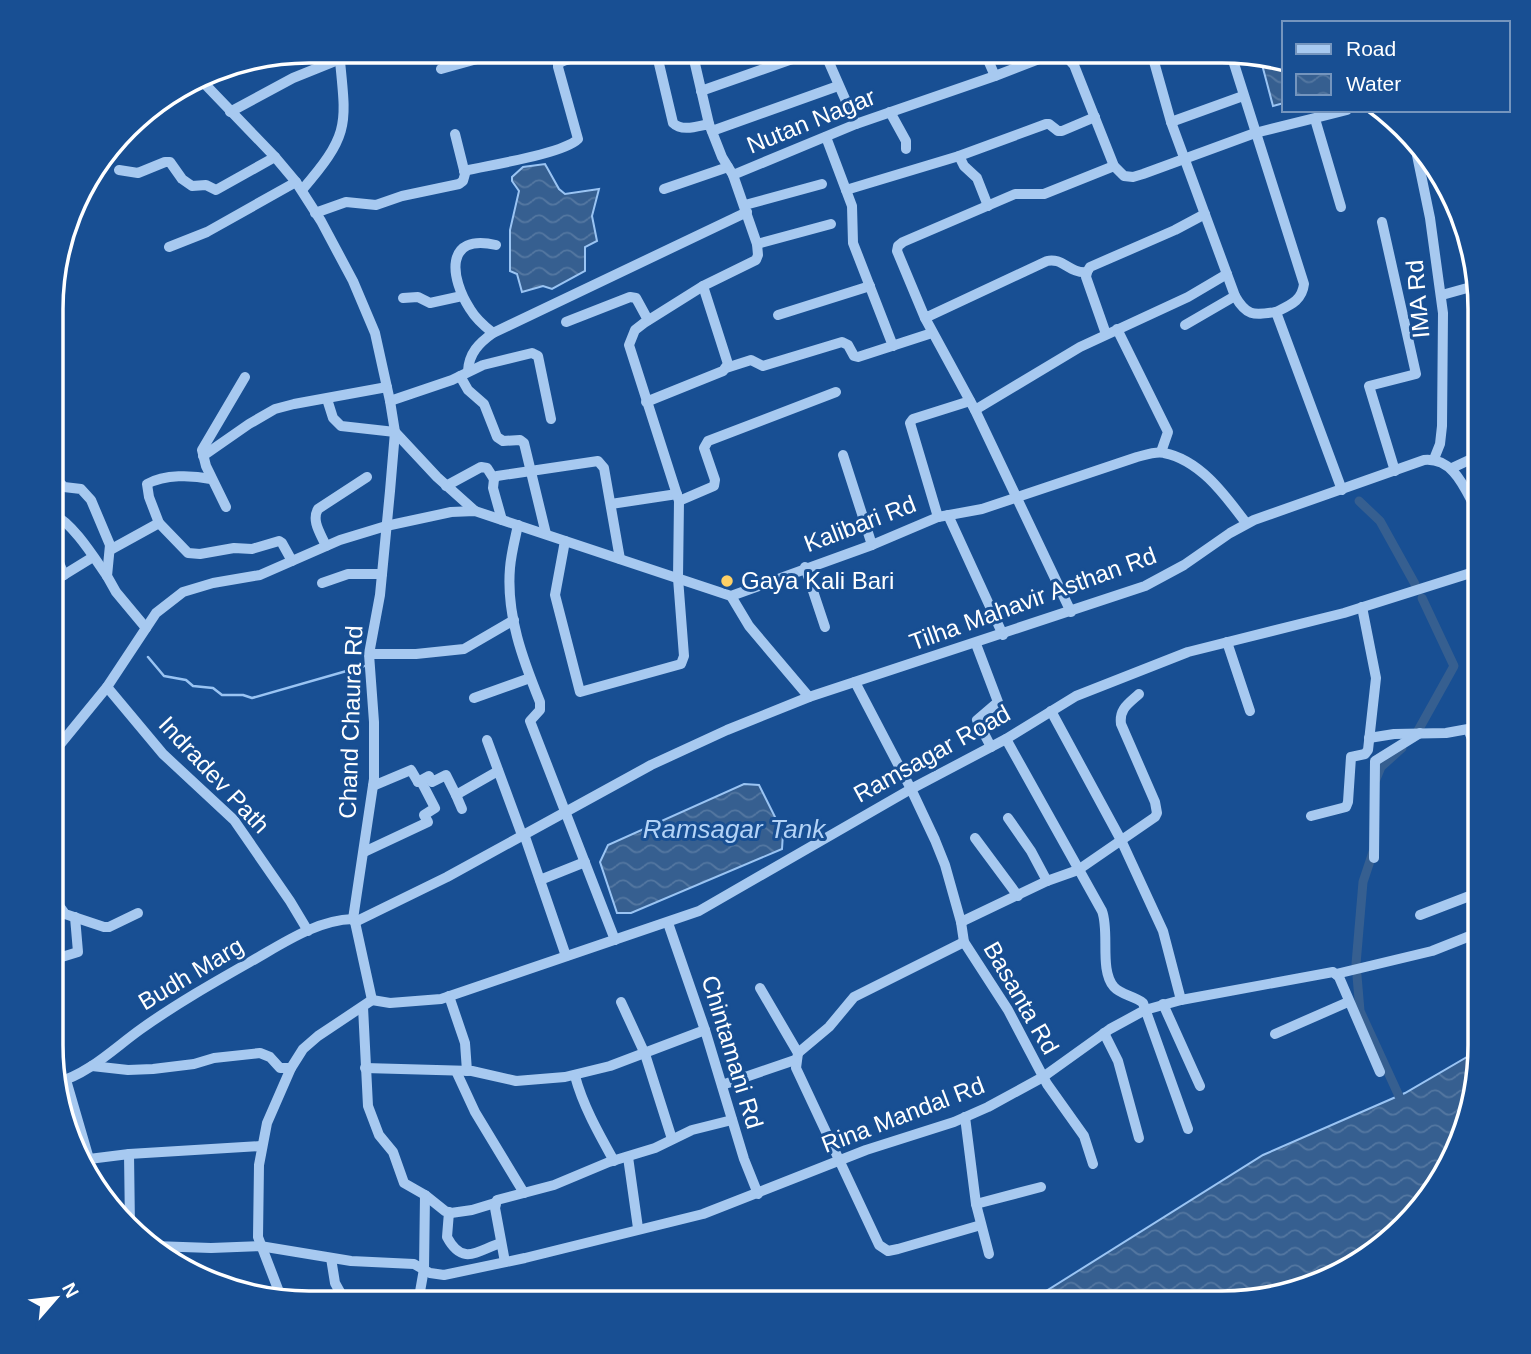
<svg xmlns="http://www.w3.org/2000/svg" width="1531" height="1354" font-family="Arial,sans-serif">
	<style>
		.water { fill: url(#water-waves); stroke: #9ac4f3; stroke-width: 2 }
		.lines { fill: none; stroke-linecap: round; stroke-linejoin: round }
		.stream { stroke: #9ac4f3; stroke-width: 2.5 }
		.canal { stroke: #365f90; stroke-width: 9 }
		.minor { stroke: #a7c9f0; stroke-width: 10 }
		.poi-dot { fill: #ffd166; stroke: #184f93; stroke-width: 2.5 }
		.labels { text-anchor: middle; stroke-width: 6; stroke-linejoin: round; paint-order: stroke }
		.street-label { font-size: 24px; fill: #fff; stroke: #184f93 }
		.poi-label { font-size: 24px; fill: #fff; stroke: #184f93; text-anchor: start }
		.water-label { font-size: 26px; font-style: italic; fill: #b3d3f7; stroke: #184f93 }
		.rim { fill: none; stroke: #fff; stroke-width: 3.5 }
	</style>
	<defs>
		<pattern id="water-waves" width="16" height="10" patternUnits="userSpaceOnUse" patternTransform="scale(1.75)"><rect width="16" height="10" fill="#365f90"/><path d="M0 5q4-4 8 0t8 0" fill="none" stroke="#5477a1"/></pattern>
	</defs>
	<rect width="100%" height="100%" fill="#184f93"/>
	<g class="water">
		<polygon points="1260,57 1284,63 1284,103 1273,106"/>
		<polygon points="545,164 559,189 565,194 599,189 592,216 597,241 585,247 585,271 552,289 543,286 522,292 517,274 510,271 510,230 519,191 512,181 512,177 523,167"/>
		<polygon points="744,784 759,785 783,833 782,849 631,913 617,913 600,862 608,845"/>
		<polygon points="1479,1050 1454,1159 1393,1239 1321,1283 1239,1303 1027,1303 1263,1155 1405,1093"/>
	</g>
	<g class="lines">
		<polyline class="stream" points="148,657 164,676 186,680 193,686 213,688 222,695 243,695 252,698 364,666"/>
		<g class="canal">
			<polyline points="1359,501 1380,521 1415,584"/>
			<polyline points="1415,736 1454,666 1422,598"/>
			<polyline points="1376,779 1381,767 1402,748"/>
			<polyline points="1373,852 1363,882 1356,964 1360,1011 1399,1096"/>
		</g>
		<g class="minor">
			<path d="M656,51L673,123C682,132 698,126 709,124L722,157L733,175"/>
			<polyline points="692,51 709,124"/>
			<polyline points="824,51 856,124"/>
			<polyline points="912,51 913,51"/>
			<polyline points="984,51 995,76"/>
			<path d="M1151,51L1171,122L1235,296C1247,317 1254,315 1276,312"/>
			<path d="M1230,51L1304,284C1302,301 1290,305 1276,312L1342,490"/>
			<polyline points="563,61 600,51"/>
			<polyline points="441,69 506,51"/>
			<polyline points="200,79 275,157 296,182 321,221 353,281 375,333 390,401 395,432 390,491 380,595 369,654 374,722 374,779 353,919"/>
			<polyline points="701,91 815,51"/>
			<polyline points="230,112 293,78 360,51"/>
			<polyline points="890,112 906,141 906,149"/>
			<polyline points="1315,119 1341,207"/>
			<polyline points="1171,122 1243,96"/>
			<polyline points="712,131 838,86"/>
			<polyline points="1413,136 1430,218 1443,313 1442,426 1440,444 1434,459"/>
			<polyline points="826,137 852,206 853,243 893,346"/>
			<polyline points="959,156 964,166 977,178 988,206"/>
			<polyline points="119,170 138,173 165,162 170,162 182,179 192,186 206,185 216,190 275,157"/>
			<path d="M464,171C489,165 563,154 578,139L558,67V64L563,61L560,51"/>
			<polyline points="664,189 728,167"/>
			<path d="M302,190C352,132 346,125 339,51"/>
			<polyline points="846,190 959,156 1046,124 1049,124 1058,131 1062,131 1095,117"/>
			<polyline points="745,205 822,184"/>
			<polyline points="315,213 346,202 376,205 402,196 459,184 463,181 465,174 455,134"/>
			<polyline points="1382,222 1416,374 1369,386 1395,471"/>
			<polyline points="757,244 831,224"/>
			<polyline points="169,247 207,232 296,182"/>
			<path d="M1087,272C1070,274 1062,257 1047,261L925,318L897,251L898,246L903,242L1015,194H1044L1114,166"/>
			<polyline points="1442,295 1478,285"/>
			<polyline points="403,298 418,297 430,303 462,296"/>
			<polyline points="778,315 870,286"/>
			<polyline points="925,318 975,410 1071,612"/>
			<polyline points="566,322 630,297 636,298 648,320"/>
			<polyline points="1185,325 1235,296"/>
			<polyline points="1117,329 1168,432 1161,452"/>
			<path d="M493,333C484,326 476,319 470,309C450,278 444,233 496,245"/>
			<polyline points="1106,334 1086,277 1087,272 1090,267 1175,230 1205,214"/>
			<polyline points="726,368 751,360 763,366 842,342 848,345 854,356 858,357 932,333"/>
			<path d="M468,371C469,353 479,343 493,333L747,212"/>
			<polyline points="460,376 468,390 484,404 497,437 503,441 520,440 524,443 546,534"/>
			<polyline points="327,399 333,418 341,426 395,432 437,477 475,511"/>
			<polyline points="390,401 452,380 483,365 532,353 538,356 551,419"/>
			<polyline points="646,402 723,371 728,364 703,286"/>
			<polyline points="975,410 1080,347 1188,297 1227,274"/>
			<polyline points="843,455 872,545"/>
			<polyline points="203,456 249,424 275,409 294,404 387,387"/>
			<polyline points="1452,468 1480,455"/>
			<polyline points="54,477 64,487 81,489 91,500 110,545 107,576 116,592 146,628"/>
			<path d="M211,479C192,475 165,474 147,484L149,497L159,523L188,553L200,554L234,548L252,549L279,541L282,543L292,561"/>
			<polyline points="446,486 481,467 487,468 494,479"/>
			<polyline points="679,501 714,486 715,480 704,448 708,441 836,392"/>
			<polyline points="611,504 677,494"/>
			<polyline points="226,507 206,466 202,450 245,377"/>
			<path d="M54,515C73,523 95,559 107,576"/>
			<polyline points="948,515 1003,635"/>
			<polyline points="938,517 910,423 913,419 970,401"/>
			<polyline points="502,520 493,488 494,479 497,476 598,461 604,468 620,559"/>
			<path d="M518,525C515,539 511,554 510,568C506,615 523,660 540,702V710L530,721L615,940"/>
			<polyline points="565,541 555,595 580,692 681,664 684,656 678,578 679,501 629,345 635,330 644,323 703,286 756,260 758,255 757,244 733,175 856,124 995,76 1057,52 1063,53 1074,65 1114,166 1124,176 1133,177 1143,174 1255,133 1347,110"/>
			<path d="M326,546C321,534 311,521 318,509L367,477"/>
			<polyline points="54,550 64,575"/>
			<polyline points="110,550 159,523"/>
			<polyline points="805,567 825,627"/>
			<polyline points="54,581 93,557"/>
			<polyline points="322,583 348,574 382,574"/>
			<polyline points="731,596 749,626 809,697"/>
			<polyline points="1227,642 1250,711"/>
			<polyline points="976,644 998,702 977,720 991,747"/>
			<polyline points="369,654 416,654 464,649 514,620"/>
			<polyline points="855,682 911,789 935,840 945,865 961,922 964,942 1008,1010 1047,1084 1084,1136 1093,1164"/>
			<polyline points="107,687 163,754 234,820 290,901 308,931"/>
			<polyline points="474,698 530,678"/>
			<polyline points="1051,711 1121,840 1163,931 1181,1000"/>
			<polyline points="1369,738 1394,734 1446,733 1468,729 1480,758"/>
			<path d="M1006,739L1102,911C1110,932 1099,970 1114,987C1121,995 1135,996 1143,1003L1188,1129"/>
			<polyline points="487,740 522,835"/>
			<path d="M53,753L107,687L156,613L183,592L213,583L260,575L340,540L386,526L451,512L475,511L731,596L872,545L938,517L982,509L1137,457C1145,455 1156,451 1164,453C1200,460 1225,495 1246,523"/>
			<polyline points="418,782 429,776 432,782 446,775 456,795 498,771"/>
			<polyline points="456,795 462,809"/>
			<polyline points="1311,816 1346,807 1348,802 1351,757 1365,754 1368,750 1376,678 1362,607"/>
			<polyline points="1008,818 1031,851 1047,881"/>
			<polyline points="524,834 566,956"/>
			<polyline points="975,838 1018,896"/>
			<polyline points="364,852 428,822 424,815 435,808 422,783 418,782 411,770 373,786"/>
			<polyline points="1374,858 1375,761 1420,733"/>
			<polyline points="540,880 585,862"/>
			<polyline points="52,896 65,914 104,927 109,927 138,913"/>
			<polyline points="1420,915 1480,892"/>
			<path d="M355,922L447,877L651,765L727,730L809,697L1145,586L1184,565L1230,533L1254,520L1424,460C1456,457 1466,493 1480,516"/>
			<polyline points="355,922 372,1000"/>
			<path d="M961,922L1047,881L1078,870L1155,817L1157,813L1155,802L1121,724C1119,709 1128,704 1139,694"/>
			<polyline points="668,923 705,1030 744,1159 758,1194"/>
			<polyline points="52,960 78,952 75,917"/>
			<polyline points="1336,974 1432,951 1480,932"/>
			<polyline points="760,988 798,1053 796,1068 879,1245 888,1251 898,1249 981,1225"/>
			<polyline points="449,996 465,1043 467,1071"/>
			<polyline points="372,1000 390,1003 441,999 699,911 911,789 1006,739 1076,696 1188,652 1344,613 1480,570"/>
			<polyline points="621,1002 645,1054 672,1139"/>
			<polyline points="1163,1004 1200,1086"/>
			<polyline points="363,1007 368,1106 379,1135 393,1152 404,1183 425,1195 445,1211 451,1213 472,1210 495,1203"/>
			<polyline points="1104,1033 1118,1061 1139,1138"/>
			<polyline points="1275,1034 1348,1002"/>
			<polyline points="798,1053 829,1027 854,997 964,942"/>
			<polyline points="92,1066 128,1070 153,1069 194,1064 214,1058 260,1053 270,1057 280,1068 291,1068"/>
			<polyline points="365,1068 472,1071 516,1081 565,1077 610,1066 705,1030"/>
			<polyline points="456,1071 475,1112 524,1193"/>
			<path d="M575,1076C583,1106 599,1134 614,1161"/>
			<polyline points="66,1080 89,1159"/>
			<path d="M56,1083C90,1073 113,1049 141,1029C176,1004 213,983 250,962C282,944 316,920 353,919L355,922"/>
			<polyline points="722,1085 795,1060"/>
			<polyline points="965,1117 976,1204 989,1254"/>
			<polyline points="129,1154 130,1227"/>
			<polyline points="628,1157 638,1228"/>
			<polyline points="81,1160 129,1154 261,1146"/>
			<polyline points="976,1204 1041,1187"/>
			<path d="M449,1212L447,1237C463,1267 478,1250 501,1243"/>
			<polyline points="154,1246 211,1248 260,1246 351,1261 414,1264 430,1273 444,1275 525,1258 703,1214 866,1150 954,1122 988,1107 1043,1077 1110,1029 1145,1010 1181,1000 1333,972 1339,977 1380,1072"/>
			<polyline points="331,1258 335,1283 346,1303"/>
			<polyline points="505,1262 495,1208 497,1200 554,1185 609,1162 655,1148 692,1130 732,1120"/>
			<polyline points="281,1297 258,1237 259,1165 267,1123 291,1068 303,1049 318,1036 372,1000"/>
			<polyline points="418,1303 424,1269 425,1195"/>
		</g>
	</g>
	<circle class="poi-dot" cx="727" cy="581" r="7"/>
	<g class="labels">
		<g class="street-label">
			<text transform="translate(811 121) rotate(-22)" y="8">Nutan Nagar</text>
			<text transform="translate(1418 299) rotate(-95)" y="8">IMA Rd</text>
			<text transform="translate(860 524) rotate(-21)" y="8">Kalibari Rd</text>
			<text transform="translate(1033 599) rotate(-20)" y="8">Tilha Mahavir Asthan Rd</text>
			<text transform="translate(351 722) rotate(-88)" y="8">Chand Chaura Rd</text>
			<text transform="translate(932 754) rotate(-29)" y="8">Ramsagar Road</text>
			<text transform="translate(214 775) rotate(47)" y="8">Indradev Path</text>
			<text transform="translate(191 974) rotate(-31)" y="8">Budh Marg</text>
			<text transform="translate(1021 998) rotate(60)" y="8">Basanta Rd</text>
			<text transform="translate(732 1052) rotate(73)" y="8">Chintamani Rd</text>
			<text transform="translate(903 1115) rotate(-21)" y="8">Rina Mandal Rd</text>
		</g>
		<g class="poi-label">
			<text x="741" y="589">Gaya Kali Bari</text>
		</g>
		<g class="water-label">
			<text x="734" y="838">Ramsagar Tank</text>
		</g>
	</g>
	<path d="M0 0H1531V1354H0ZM309 63H1222A246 246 0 0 1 1468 309V1045A246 246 0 0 1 1222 1291H309A246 246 0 0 1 63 1045V309A246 246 0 0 1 309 63Z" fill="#184f93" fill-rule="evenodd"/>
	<path class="rim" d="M309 63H1222A246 246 0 0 1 1468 309V1045A246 246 0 0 1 1222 1291H309A246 246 0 0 1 63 1045V309A246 246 0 0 1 309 63Z"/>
	<rect x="1282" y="21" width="228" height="91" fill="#184f93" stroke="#7495be" stroke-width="2"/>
	<rect x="1296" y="44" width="35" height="10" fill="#a7c9f0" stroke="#7495be" stroke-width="2"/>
	<text x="1346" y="56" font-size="21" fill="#ffffff">Road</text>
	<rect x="1296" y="74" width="35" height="21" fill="url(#water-waves)" stroke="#7495be" stroke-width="2"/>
	<text x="1346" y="91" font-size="21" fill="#ffffff">Water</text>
	<g transform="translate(56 1298) rotate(62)" stroke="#184f93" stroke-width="5" paint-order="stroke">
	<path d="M0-5L12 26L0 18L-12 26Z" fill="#ffffff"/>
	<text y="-10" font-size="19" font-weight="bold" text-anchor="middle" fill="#ffffff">N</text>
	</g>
</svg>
